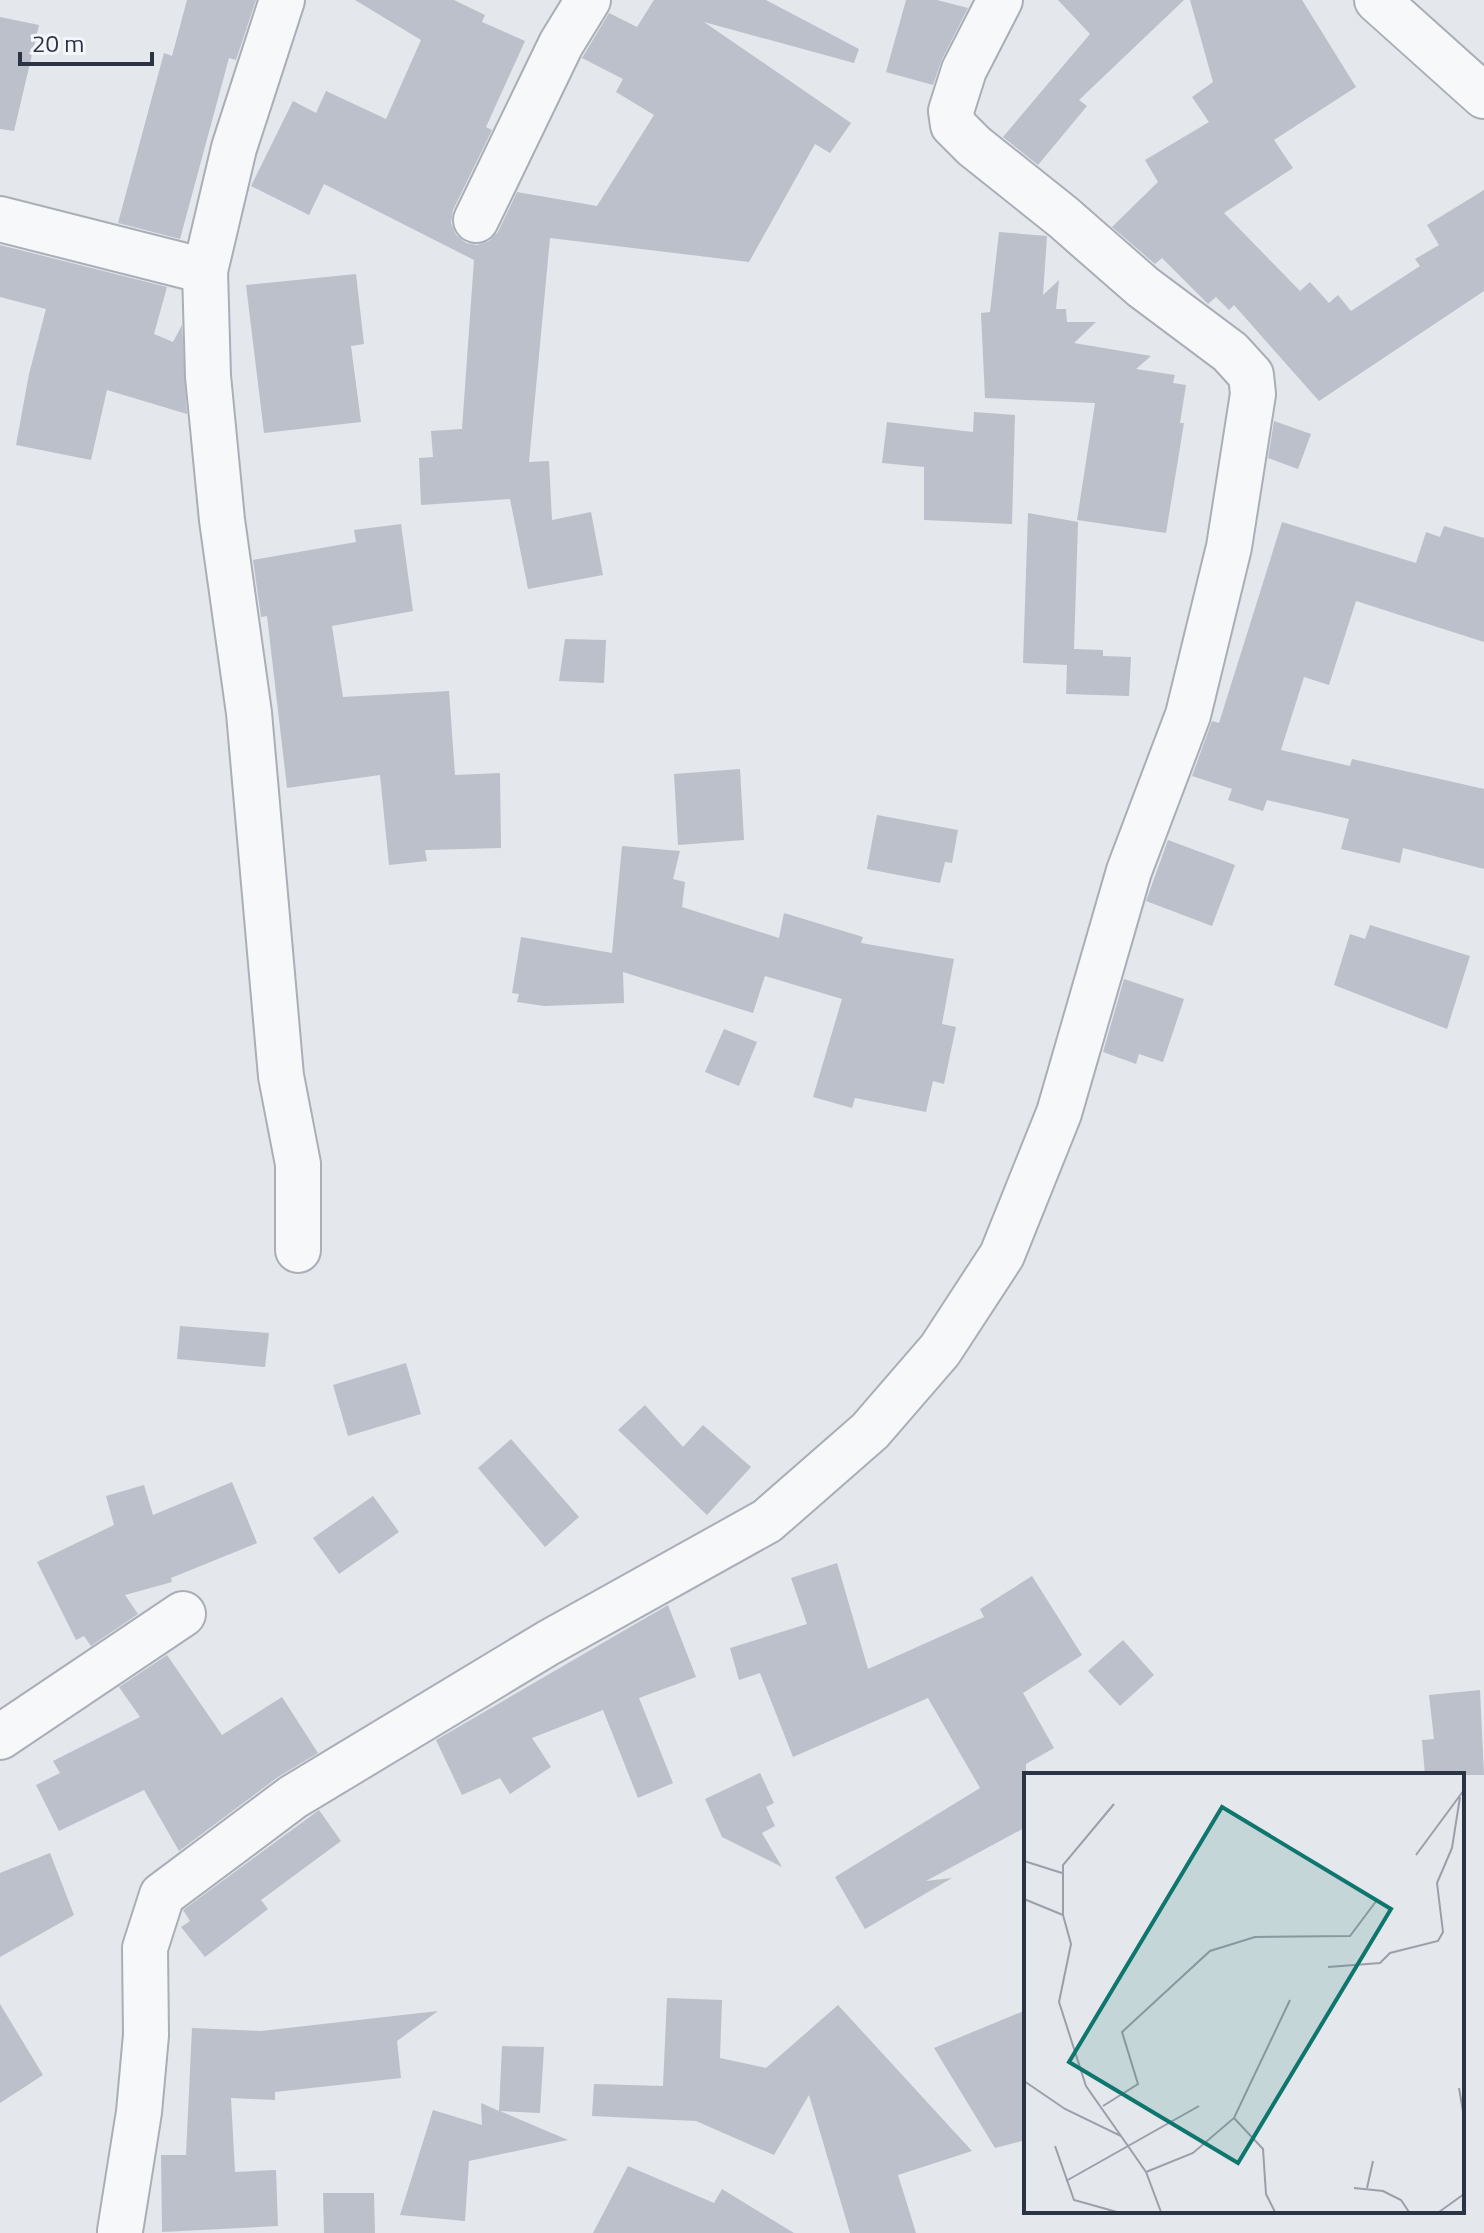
<svg xmlns="http://www.w3.org/2000/svg" width="1484" height="2233" font-family="'Titillium Web',sans-serif">
	<style>
		.building { fill: #bbc0ca }
		.lines { fill: none; stroke-linecap: round; stroke-linejoin: round }
		.minor-casing { stroke: #a9aeb7; stroke-width: 48 }
		.minor { stroke: #f7f8fa; stroke-width: 44 }
		.inset-road { fill: none; stroke: #9a9fa9; stroke-width: 2 }
		.view { fill: #0f766e; fill-opacity: 0.15; stroke: #0f766e; stroke-width: 4 }
		.inset-edge { fill: none; stroke: #2b3445; stroke-width: 4 }
	</style>
	<rect width="100%" height="100%" fill="#e4e7ec"/>
	<g class="building">
		<polygon points="187,0 256,0 236,60 229,58 180,239 118,223 164,53 172,56"/>
		<polygon points="355,0 454,0 485,15 482,22 525,41 486,127 492,130 453,210 451,223 456,235 466,243 477,245 489,241 498,232 517,192 597,206 654,115 616,92 623,79 582,58 609,13 637,27 654,0 766,0 859,49 854,63 704,22 851,123 830,153 815,144 749,262 550,238 529,462 549,461 552,520 591,512 603,575 528,589 510,499 421,505 419,458 433,457 431,431 462,429 474,260 324,184 309,215 251,186 293,101 316,113 326,91 386,119 421,40"/>
		<polygon points="906,0 937,0 968,8 942,59 933,85 886,72"/>
		<polygon points="1058,0 1184,0 1079,100 1087,106 1038,165 1003,137 1090,34"/>
		<polygon points="1190,0 1302,0 1356,87 1274,140 1293,168 1224,213 1300,291 1310,282 1329,303 1338,295 1351,311 1420,266 1415,259 1439,245 1427,225 1484,190 1484,291 1319,401 1234,305 1229,310 1216,297 1208,304 1162,258 1155,264 1112,227 1158,182 1145,160 1209,122 1192,97 1213,82"/>
		<polygon points="0,17 39,25 14,131 0,129"/>
		<polygon points="999,232 1047,236 1043,295 1059,280 1056,309 1066,309 1067,322 1096,322 1074,343 1151,356 1136,369 1175,375 1173,383 1186,385 1180,423 1184,423 1166,533 1077,520 1095,403 985,398 981,313 990,312"/>
		<polygon points="0,245 167,287 154,334 173,342 182,325 187,414 107,390 91,460 16,445 29,374 46,309 0,297"/>
		<polygon points="356,274 364,344 351,346 361,422 264,433 246,285"/>
		<polygon points="974,412 1015,415 1012,524 924,520 924,467 882,463 887,422 973,432"/>
		<polygon points="1274,421 1311,434 1298,469 1268,458"/>
		<polygon points="1028,513 1078,522 1074,649 1103,650 1103,656 1131,657 1129,696 1066,694 1067,665 1023,663"/>
		<polygon points="1282,522 1416,563 1426,532 1440,537 1444,526 1484,538 1484,642 1356,601 1329,685 1304,677 1281,750 1350,766 1352,759 1484,789 1484,869 1403,848 1400,863 1341,849 1349,819 1267,800 1263,811 1228,800 1232,789 1192,776 1212,721 1219,723"/>
		<polygon points="401,524 413,611 332,626 343,697 449,691 455,775 500,773 501,848 425,850 427,861 389,865 380,775 287,788 267,616 261,617 253,560 356,542 354,530"/>
		<polygon points="565,639 606,640 604,683 559,681"/>
		<polygon points="740,769 744,840 678,845 674,774"/>
		<polygon points="877,815 958,830 952,863 945,862 940,883 867,869"/>
		<polygon points="1168,840 1235,865 1212,926 1146,901"/>
		<polygon points="622,846 680,851 673,879 685,882 682,907 779,938 784,913 863,937 861,943 954,959 942,1024 956,1027 944,1084 933,1081 926,1112 855,1098 852,1108 813,1097 842,999 765,976 753,1013 623,972 624,1003 544,1006 517,1002 519,994 512,993 521,937 612,953"/>
		<polygon points="1370,925 1470,956 1447,1029 1334,985 1350,934 1365,939"/>
		<polygon points="1124,979 1184,999 1163,1062 1139,1054 1136,1064 1103,1052"/>
		<polygon points="724,1029 757,1042 739,1086 705,1072"/>
		<polygon points="180,1326 269,1333 265,1367 177,1359"/>
		<polygon points="406,1363 421,1414 348,1436 333,1385"/>
		<polygon points="645,1405 683,1447 703,1425 751,1467 707,1515 618,1430"/>
		<polygon points="511,1439 579,1517 545,1547 478,1468"/>
		<polygon points="232,1482 257,1543 171,1578 172,1582 125,1595 138,1614 91,1646 84,1636 76,1640 37,1562 114,1525 106,1496 144,1485 153,1515"/>
		<polygon points="373,1496 399,1532 339,1574 313,1538"/>
		<polygon points="837,1563 868,1669 984,1617 980,1609 1032,1576 1082,1655 1023,1693 1054,1748 1026,1764 1026,1827 926,1881 952,1878 865,1929 835,1877 980,1788 928,1698 793,1757 760,1673 739,1680 730,1648 807,1624 791,1578"/>
		<polygon points="668,1605 696,1677 639,1698 673,1783 638,1798 603,1710 532,1738 551,1767 510,1794 500,1778 462,1795 436,1740"/>
		<polygon points="1123,1640 1154,1675 1120,1706 1088,1671"/>
		<polygon points="167,1655 222,1735 282,1697 318,1753 278,1777 179,1851 144,1790 59,1831 36,1785 60,1773 53,1761 140,1717 119,1687"/>
		<polygon points="1480,1690 1484,1775 1425,1775 1422,1740 1434,1739 1429,1695"/>
		<polygon points="760,1773 774,1803 766,1807 775,1826 762,1833 782,1867 722,1837 705,1799"/>
		<polygon points="319,1810 341,1841 261,1900 268,1909 205,1957 181,1927 190,1921 183,1910"/>
		<polygon points="50,1853 74,1915 0,1957 0,1873"/>
		<polygon points="667,1998 722,2000 720,2058 766,2068 838,2005 972,2151 898,2175 916,2233 850,2233 809,2095 774,2155 696,2121 592,2116 594,2084 663,2086"/>
		<polygon points="0,2004 43,2075 0,2103"/>
		<polygon points="1026,2010 1026,2140 995,2148 934,2048"/>
		<polygon points="438,2011 397,2041 401,2078 275,2092 275,2100 231,2098 235,2172 276,2170 278,2226 162,2232 161,2155 186,2155 192,2028 261,2031"/>
		<polygon points="502,2046 544,2047 540,2113 500,2111 568,2140 469,2161 465,2221 400,2215 433,2110 482,2125 481,2103 499,2111"/>
		<polygon points="628,2166 714,2203 722,2189 794,2233 593,2233"/>
		<polygon points="323,2193 374,2193 375,2233 324,2233"/>
	</g>
	<g class="lines">
		<g class="minor-casing">
			<g id="minor">
				<polyline points="282,0 234,148 205,271 208,376 222,520 249,713 281,1076 298,1164 298,1250"/>
				<polyline points="1377,0 1484,96"/>
				<polyline points="0,219 205,271"/>
				<polyline points="476,220 561,44 588,0"/>
				<polyline points="0,1737 183,1614"/>
				<polyline points="120,2231 139,2112 146,2035 145,1948 162,1895 293,1797 548,1643 767,1521 870,1431 940,1350 1002,1255 1059,1113 1129,871 1188,715 1229,547 1253,394 1251,375 1230,352 1143,287 1063,217 974,146 953,125 951,111 964,70 1000,0"/>
			</g>
		</g>
		<use href="#minor" class="minor"/>
	</g>
	<g transform="translate(1024 1773)">
		<rect width="440" height="440" fill="#e4e7ec"/>
		<path class="inset-road" d="M90,31L39,92V142L47,171L35,229L62,313L97,363M392,82L440,17M0,88L38,100M0,126L39,142M304,194L356,190L366,180L414,168L419,159L413,110L428,75L436,24M0,308L41,336L97,363L122,399L137,439M435,315L440,344M79,333L114,311L98,259L186,178L231,164L326,163L353,127M210,345L239,376L242,421L251,439M31,373L50,427L93,439M122,399L169,380L210,345L266,227M42,408L175,333M330,415L359,418L377,427L385,439M343,415L349,388M415,439L440,421"/>
		<path class="view" d="M198,34L367,136L214,390L45,289Z"/>
		<rect width="440" height="440" class="inset-edge"/>
	</g>
	<path d="M20 52v12h132v-12" fill="none" stroke="#2b3445" stroke-width="4"/>
	<text x="32" y="52" font-size="24" fill="#2b3445" stroke="#f4f6f9" stroke-width="6" paint-order="stroke">20 m</text>
</svg>
